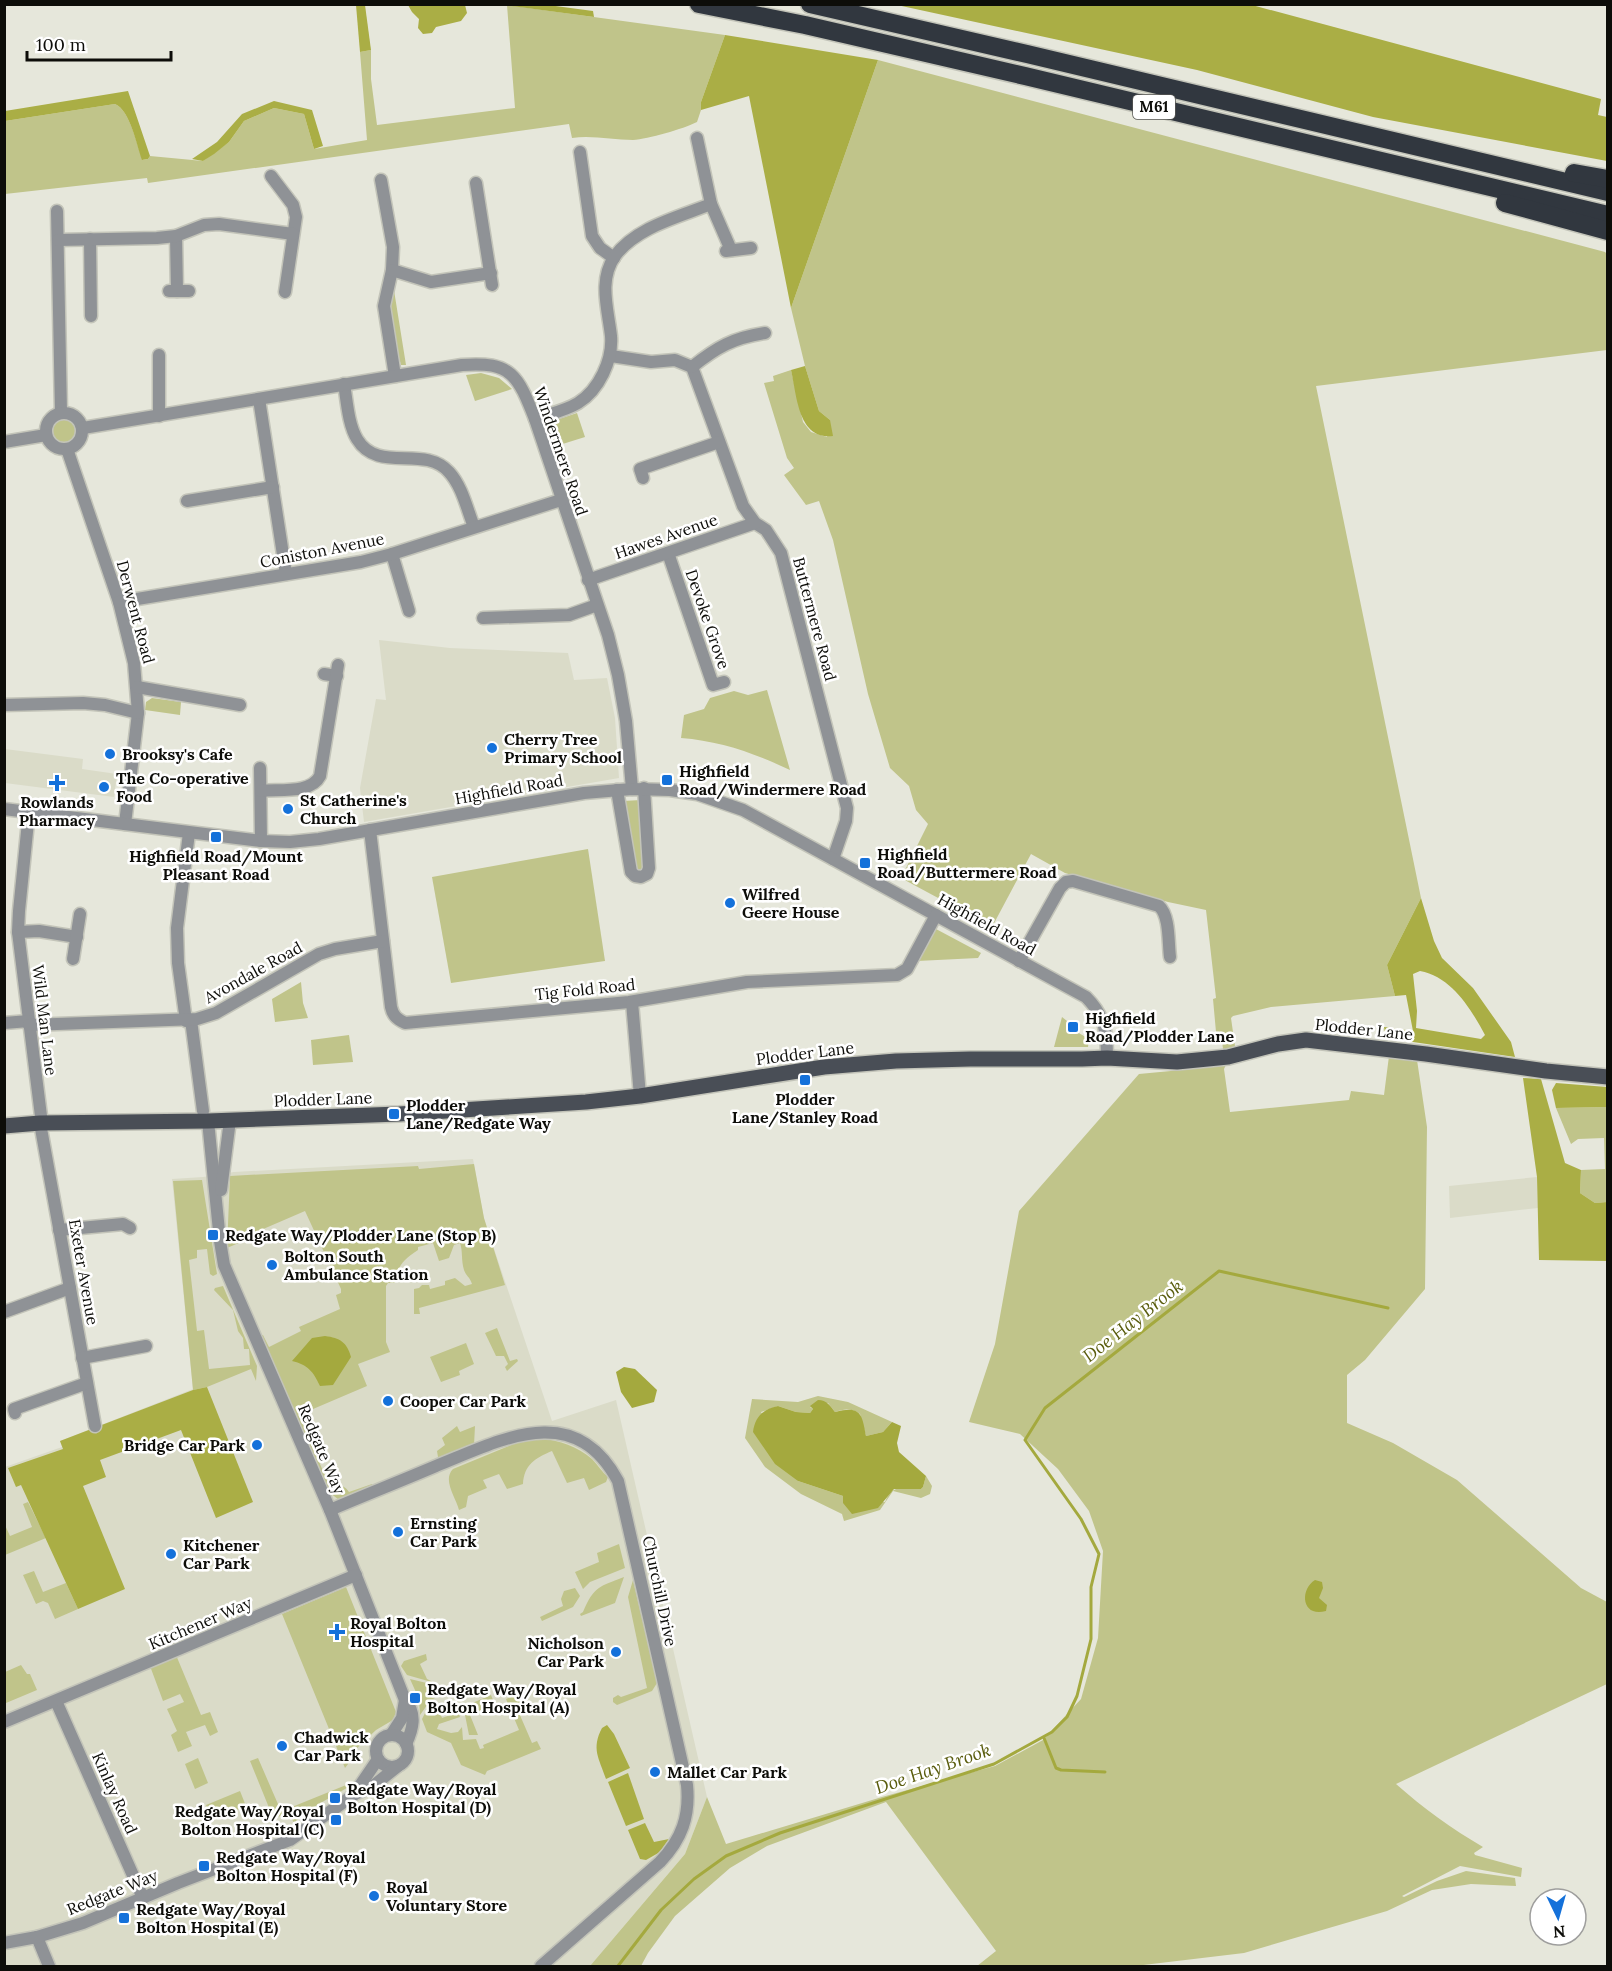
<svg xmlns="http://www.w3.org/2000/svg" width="1612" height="1971" font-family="Lora,serif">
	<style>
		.built { fill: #dadbc8 }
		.green { fill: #c0c48a }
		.forest { fill: #aaae45; fill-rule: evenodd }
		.water { fill: #a4a93e }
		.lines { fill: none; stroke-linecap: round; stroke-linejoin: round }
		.stream { stroke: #a4a93e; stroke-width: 3 }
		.minor-casing { stroke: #c3c4b9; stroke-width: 15 }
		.major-casing { stroke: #c3c4b9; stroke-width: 18 }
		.highway-casing { stroke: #c3c4b9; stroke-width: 21 }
		.minor { stroke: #8f9296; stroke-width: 12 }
		.major { stroke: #494e56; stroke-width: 15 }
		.highway { stroke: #31373f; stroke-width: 18 }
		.poi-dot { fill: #1471da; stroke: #fff; stroke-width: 2 }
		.labels { text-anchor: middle; stroke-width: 5; stroke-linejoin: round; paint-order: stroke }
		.shield { fill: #fff; stroke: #565653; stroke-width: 1.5 }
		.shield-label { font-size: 15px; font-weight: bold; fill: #0d0d09 }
		.street-label { font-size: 16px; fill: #0d0d09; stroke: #fff }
		.poi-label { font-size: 16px; font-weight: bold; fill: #0d0d09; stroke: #fff; text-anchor: start }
		.water-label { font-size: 18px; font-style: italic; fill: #5a5d0e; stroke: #fff }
	</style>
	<rect width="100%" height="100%" fill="#e6e7db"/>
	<g class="built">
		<polygon points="379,640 450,648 568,653 574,680 607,678 615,718 619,778 364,822 360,788 376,699 386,700"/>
		<polygon points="5,749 83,759 82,769 117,774 114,797 5,783"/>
		<polygon points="473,1159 484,1219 552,1421 616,1400 707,1797 685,1854 590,1966 5,1966 5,1467 62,1447 60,1441 193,1389 172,1179 203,1177 234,1172"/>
		<polygon points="1537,1177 1538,1208 1450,1218 1449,1186"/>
	</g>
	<g class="green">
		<path d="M507,5L725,35L701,102V110L697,122C683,129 648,139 633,140C613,140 592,135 572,138L569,124L148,183L147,178L5,194V121L115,104C130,110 137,146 143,160L148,159L150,156L203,161L229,142L244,121L274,108L304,114L314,149L367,140L360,52L371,50V79L377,125L515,108Z"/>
		<path d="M878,60L1605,252L1608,255L1607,350L1316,386L1421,898L1387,965L1395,996L1271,1007L1233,1016L1231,1018L1235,1046L1224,1069L1230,1112L1349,1100L1351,1091L1384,1095L1389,1056L1417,1060L1427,1127L1425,1289L1365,1360L1347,1375V1423L1393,1443L1457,1480L1581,1588L1607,1602V1684L1396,1784C1423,1808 1452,1829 1483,1847L1474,1853L1475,1855L1522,1868L1521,1877L1460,1866L1402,1896L1404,1897L1437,1881L1466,1871L1515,1878L1516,1886L1471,1884L1432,1890L1387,1911L1244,1953L1135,1966H977L996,1951L886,1802L767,1846L730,1868L675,1916L648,1953L641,1966H590L685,1854L707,1797L726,1844L882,1797L995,1766L1043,1740L1081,1699L1098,1638L1103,1551L1089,1511L1058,1469L1020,1434L969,1422L995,1344L1019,1211L1139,1074L1213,1067L1223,1049L1221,1032H1216L1213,999L1216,998L1206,910L1168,902L1065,873L1031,854L992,927L901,878L928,824L916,810L909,786L890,768L868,694L833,540L819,501L806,505L784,475L794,468L787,458L764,383L774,381L773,376L791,370L803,422L811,432L827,437L830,420L819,411L805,366L791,308Z"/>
		<polygon points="393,284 406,365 401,365 399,358 396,359 389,312"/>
		<polygon points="481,373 499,378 512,389 475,401 466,375"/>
		<polygon points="577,413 585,437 553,447 548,432 550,422"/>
		<circle cx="64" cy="431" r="14"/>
		<path d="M767,690L790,770C754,753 720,741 681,738L684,715L704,709L710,698L734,691L748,695Z"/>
		<polygon points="152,698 181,702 180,715 145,710 146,702"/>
		<polygon points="641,800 645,866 643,872 637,871 623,801"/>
		<polygon points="588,849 605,961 451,983 432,877"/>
		<polygon points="936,929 981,953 978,958 917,961"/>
		<polygon points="301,982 303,1003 308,1018 275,1022 272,999"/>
		<polygon points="1062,1017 1067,1021 1072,1029 1089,1039 1088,1047 1054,1047"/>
		<polygon points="349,1035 353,1062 313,1065 311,1040"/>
		<polygon points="1607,1107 1607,1202 1595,1203 1580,1193 1581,1170 1605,1169 1604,1138 1578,1139 1571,1144 1556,1108"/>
		<path d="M474,1164L484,1218L505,1285L419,1308L420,1314H414V1289L419,1288L422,1285H429L430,1289L445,1285V1281L455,1278L465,1286L472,1284C470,1277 466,1276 464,1270C461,1260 463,1252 460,1243L454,1245L449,1258L439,1261L433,1243L418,1247V1250C403,1260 398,1265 395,1283H388L386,1286V1342L390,1352L358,1364L367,1386L306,1412L309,1420L302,1422L329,1485C337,1484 345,1485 349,1492L372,1484L373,1487L338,1499L330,1493L260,1335H263L269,1347L301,1331L299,1327L340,1309L336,1295L341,1293V1289L305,1211L247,1236L248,1239L227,1248L230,1176L418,1166L419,1169Z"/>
		<polygon points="202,1180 217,1274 213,1276 210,1274 207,1249 197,1250 197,1258 189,1260 197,1331 204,1330 209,1369 250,1365 249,1349 244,1349 243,1338 238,1331 233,1310 214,1290 215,1288 223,1286 257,1366 256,1381 251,1369 207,1387 193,1390 173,1181"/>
		<polygon points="497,1328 510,1361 517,1359 518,1361 507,1371 505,1367 508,1364 504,1356 496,1356 485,1333"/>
		<polygon points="466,1343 474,1364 459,1371 460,1375 441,1382 430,1357"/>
		<path d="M818,1396L848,1402L892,1422L883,1432L866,1436L860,1414C852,1408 844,1409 835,1412L828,1403L810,1407L813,1409L810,1413L796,1412L778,1406L761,1412L798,1481L843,1496L885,1502C893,1483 903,1488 921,1489L923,1487L926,1476L932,1486L930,1494L921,1498L893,1491L880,1510L844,1521L842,1514L801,1494L765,1467L745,1438L752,1399L798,1402Z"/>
		<polygon points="457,1426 460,1432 475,1426 474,1445 441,1459 438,1457 437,1451 445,1445 442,1438"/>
		<path d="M540,1438C560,1441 577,1446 592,1459C598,1465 602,1472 608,1477L606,1482L589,1490L584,1478L567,1483L552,1451C535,1458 524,1465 523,1484L507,1489L499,1474L483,1480L487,1488L468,1496L466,1507L459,1510C456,1498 442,1480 453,1469L521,1441Z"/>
		<polygon points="28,1502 46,1538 5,1555 4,1523 10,1536 32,1527 23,1504"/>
		<polygon points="619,1544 625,1568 590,1582 583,1589 575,1572 599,1562 597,1553"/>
		<polygon points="34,1571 43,1592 66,1583 78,1609 55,1619 48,1603 43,1601 36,1604 23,1575"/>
		<path d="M624,1577L615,1603L581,1616L580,1614L583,1612C594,1586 599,1587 624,1577Z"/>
		<polygon points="633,1580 657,1683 652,1691 617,1705 613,1702 613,1698 618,1695 621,1697 647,1688 628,1597"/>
		<polygon points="346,1587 396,1712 393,1720 376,1730 354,1751 355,1755 345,1768 282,1614"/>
		<polygon points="575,1588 580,1596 573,1607 542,1621 540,1617 563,1606 561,1599 564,1591"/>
		<polygon points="426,1654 427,1660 420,1664 427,1679 435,1683 407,1675 401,1666 404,1661"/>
		<polygon points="176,1655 201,1715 210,1712 218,1732 210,1736 205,1725 186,1732 192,1746 178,1752 171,1735 177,1731 167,1709 184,1702 180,1694 163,1701 150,1666"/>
		<polygon points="21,1665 27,1674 30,1674 37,1690 6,1703 5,1672"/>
		<polygon points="410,1679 435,1685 435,1687 428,1687 427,1695 435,1699 430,1701 420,1715 419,1699"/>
		<polygon points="514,1686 521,1704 516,1706 532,1743 537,1741 541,1749 487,1771 485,1775 461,1765 451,1743 427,1732 422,1719 427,1709 430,1709 431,1711 438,1708 442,1718 453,1714 450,1706 455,1704 460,1717 439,1724 437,1729 451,1733 458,1732 462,1727 463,1740 476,1739 480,1749 484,1748 483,1745 519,1730 506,1699 513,1696 509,1688"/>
		<polygon points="491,1695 495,1705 470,1715 478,1735 469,1735 465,1715 470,1704"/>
		<polygon points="198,1758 208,1783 195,1789 185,1764"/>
		<polygon points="258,1758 281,1811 284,1810 286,1814 275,1818 272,1815 250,1761"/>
		<polygon points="351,1783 352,1785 317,1805 294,1823 287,1809"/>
		<polygon points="240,1791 246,1806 212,1820 206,1805"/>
	</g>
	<g class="forest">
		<polygon points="356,5 365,5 371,50 360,52"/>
		<polygon points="408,5 465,5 467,13 461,21 436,27 432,33 423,34 418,28 419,19 412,12"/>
		<polygon points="504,5 548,5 593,11 594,17"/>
		<polygon points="897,5 1252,5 1601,99 1598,115 1607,117 1607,161 1373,117 1197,70"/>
		<polygon points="725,35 878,60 791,308 749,96 701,110 701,102"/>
		<path d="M128,91L150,156L148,159L142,160C137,146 130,110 115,104L5,121V111Z"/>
		<polygon points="274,101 312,110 323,146 314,149 304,114 274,108 244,121 229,142 214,154 203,161 192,159 217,142 242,114"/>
		<path d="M805,366L819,411L830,420L833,436C798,440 797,396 791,370Z"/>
		<path d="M1421,898L1434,941L1442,958L1473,988L1511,1042L1515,1057L1386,1038L1384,1027L1413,1031L1406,995L1395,996L1387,965ZM1420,971C1452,977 1471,1009 1485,1035L1481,1039L1416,1028L1417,1011L1413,974Z"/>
		<polygon points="1523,1078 1541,1079 1565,1163 1581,1170 1580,1193 1595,1203 1607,1202 1607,1261 1539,1260 1537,1177"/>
		<polygon points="1556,1083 1607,1087 1607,1107 1556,1108 1552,1090"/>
		<polygon points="207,1387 253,1502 216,1518 181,1430 100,1460 106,1477 83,1486 125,1589 78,1609 21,1485 16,1487 8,1468 63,1449 60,1441 193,1390"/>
		<path d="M607,1725L614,1734L630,1768L606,1779C599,1758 591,1749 602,1728Z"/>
		<polygon points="628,1773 644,1819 626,1826 608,1782"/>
		<polygon points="645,1823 654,1842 669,1839 660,1852 646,1860 640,1859 628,1830"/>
	</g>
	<g class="water">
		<path d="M325,1336C340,1338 347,1342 351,1357L333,1385L320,1386C313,1371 308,1365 292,1361L312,1338Z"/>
		<polygon points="624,1367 635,1369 657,1390 654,1402 632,1408 621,1392 616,1372"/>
		<path d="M818,1400C827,1400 830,1406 835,1412C861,1405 862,1414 866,1436L883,1432L892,1422L901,1426L897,1443L899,1452L926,1476L923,1487L921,1489H894L878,1508L852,1514L843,1503V1496L798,1481L775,1464L753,1432C755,1417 763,1409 778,1406L796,1412L810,1413L813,1409L810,1406Z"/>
		<path d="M1315,1580L1322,1582L1323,1588L1319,1598L1327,1605L1326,1611C1302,1618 1299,1590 1315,1580Z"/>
	</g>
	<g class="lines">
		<g class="stream">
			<polyline points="1044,1738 1056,1768 1061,1770 1105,1772"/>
			<polyline points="618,1966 661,1910 694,1879 726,1856 780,1833 994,1764 1052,1732 1067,1717 1077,1696 1091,1639 1091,1587 1099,1554 1081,1519 1025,1440 1045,1408 1219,1271 1388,1308"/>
		</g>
		<g class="minor-casing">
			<g id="minor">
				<polyline points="697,138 711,204 731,250"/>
				<polyline points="580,152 592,236 600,248 614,258"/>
				<polyline points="271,176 293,205 296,217 285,292"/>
				<polyline points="381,180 393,247 392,270 384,306 395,376"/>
				<polyline points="476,183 492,285"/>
				<polyline points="57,211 61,412"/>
				<polyline points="176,236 177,291"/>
				<polyline points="90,239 91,316"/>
				<polyline points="58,240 157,238 176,236 204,225 219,224 293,234"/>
				<polyline points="726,251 751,248"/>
				<polyline points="392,270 431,282 491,273"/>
				<polyline points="169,291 189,291"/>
				<polyline points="159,355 159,416"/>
				<polyline points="611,356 651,362 675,360 692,367 743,506 755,523 766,530 781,553 847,808 846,821 833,859"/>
				<path d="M692,367C717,347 733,338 765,333"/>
				<path d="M344,384C347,401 348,424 357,439C378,474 424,444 449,472C462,486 467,509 474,527"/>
				<polyline points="259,399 286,574"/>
				<circle cx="64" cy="431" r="18"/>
				<path d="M535,419C549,414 565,411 578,403C599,390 613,360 611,336C608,309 598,280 615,256C636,227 679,217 711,204"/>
				<path d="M83,428L462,365C512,361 518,376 535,419L608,635L618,675L626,721L632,789"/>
				<polyline points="4,442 46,435"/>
				<polyline points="67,449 119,602 134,663 138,713 125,824"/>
				<polyline points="643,478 640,469 719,442"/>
				<polyline points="187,501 273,487"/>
				<polyline points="668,553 713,685 724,682"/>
				<polyline points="392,554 409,611"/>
				<polyline points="588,580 755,523"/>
				<polyline points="119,602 361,562 392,554 561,500"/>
				<polyline points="483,618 569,615 597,605"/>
				<polyline points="324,674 337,676"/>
				<polyline points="137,687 240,705"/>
				<polyline points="4,705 83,703 105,705 138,713"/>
				<polyline points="260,768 261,841"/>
				<polyline points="617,790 631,872 635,876 641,877 647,874 649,868 644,788"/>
				<path d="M261,791C279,789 311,794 320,776L338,665"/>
				<path d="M4,809L261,841L290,842L319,839L584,793L632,789L670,790L697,794L743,810L1086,997C1105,1016 1107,1032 1107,1058"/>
				<polyline points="29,812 19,911 18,932 42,1124"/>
				<path d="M370,830L391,1007C393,1016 397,1019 405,1023L629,1002L747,982L897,975L907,969L936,915"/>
				<polyline points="18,932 39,931 77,937"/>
				<polyline points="73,959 80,914"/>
				<path d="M1019,961L1060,888L1066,882L1073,881L1159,906C1170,916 1168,942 1170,957"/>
				<polyline points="632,1002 640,1096"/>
				<polyline points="191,1020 203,1111"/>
				<polyline points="186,1021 178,963 177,928 189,833"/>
				<polyline points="4,1023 29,1021"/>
				<polyline points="29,1025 197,1019 216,1013 319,954 335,949 383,941"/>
				<path d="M208,1121L220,1241L224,1265L330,1510L405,1700C417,1714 413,1729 406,1744"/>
				<polyline points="40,1123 95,1426"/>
				<polyline points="221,1190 230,1120"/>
				<polyline points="59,1230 123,1224 130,1228"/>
				<polyline points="4,1312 70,1288"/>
				<polyline points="82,1358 146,1346"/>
				<polyline points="15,1413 14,1409 87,1383"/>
				<path d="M330,1510C365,1495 401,1481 436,1466C501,1440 574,1399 618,1481L687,1785C690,1816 682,1839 660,1862L541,1966"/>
				<polyline points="56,1701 143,1898"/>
				<polyline points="4,1722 356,1575"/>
				<polyline points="391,1735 402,1718 405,1700"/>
				<circle cx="392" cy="1751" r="16"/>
				<polyline points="355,1793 378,1759"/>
				<polyline points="37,1937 49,1966"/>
				<polyline points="4,1943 37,1937 83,1923 178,1883 290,1840 355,1794 373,1786 398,1766"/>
			</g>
		</g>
		<g class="major-casing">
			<polyline id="major" points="4,1126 40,1123 208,1121 399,1114 586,1102 640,1096 824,1067 896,1061 970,1059 1082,1059 1107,1058 1177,1062 1228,1057 1278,1044 1306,1040 1426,1054 1546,1071 1608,1077"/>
		</g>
		<g class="highway-casing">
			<g id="highway">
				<polyline points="699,4 805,25 1025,76 1608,215"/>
				<polyline points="810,4 1027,54 1608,192"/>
				<polyline points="1574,173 1608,179"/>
				<polyline points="1505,203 1608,231"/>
			</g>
		</g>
		<use href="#minor" class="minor"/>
		<use href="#major" class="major"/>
		<use href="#highway" class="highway"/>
	</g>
	<g class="poi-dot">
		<circle cx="492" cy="748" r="6"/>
		<circle cx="110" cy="754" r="6"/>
		<rect x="661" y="774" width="12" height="12" rx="3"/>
		<path d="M54 774h6v6h6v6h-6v6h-6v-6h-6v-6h6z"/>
		<circle cx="104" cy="787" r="6"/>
		<circle cx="288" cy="809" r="6"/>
		<rect x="210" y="831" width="12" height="12" rx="3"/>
		<rect x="859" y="857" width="12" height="12" rx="3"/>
		<circle cx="730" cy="903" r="6"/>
		<rect x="1067" y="1021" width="12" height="12" rx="3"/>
		<rect x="799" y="1074" width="12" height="12" rx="3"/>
		<rect x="388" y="1108" width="12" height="12" rx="3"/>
		<rect x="207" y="1229" width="12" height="12" rx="3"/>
		<circle cx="272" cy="1265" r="6"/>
		<circle cx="388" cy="1401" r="6"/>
		<circle cx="257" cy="1445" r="6"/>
		<circle cx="398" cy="1532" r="6"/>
		<circle cx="171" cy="1554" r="6"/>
		<path d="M334 1623h6v6h6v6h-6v6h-6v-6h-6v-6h6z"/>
		<circle cx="616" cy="1652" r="6"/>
		<rect x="409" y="1692" width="12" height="12" rx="3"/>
		<circle cx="282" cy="1746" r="6"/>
		<circle cx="655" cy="1772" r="6"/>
		<rect x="329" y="1792" width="12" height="12" rx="3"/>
		<rect x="330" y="1814" width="12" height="12" rx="3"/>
		<rect x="198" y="1860" width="12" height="12" rx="3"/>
		<circle cx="374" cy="1896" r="6"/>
		<rect x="118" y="1912" width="12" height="12" rx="3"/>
	</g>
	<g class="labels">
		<rect class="shield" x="1133" y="95" width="42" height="24" rx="4.5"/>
		<g class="shield-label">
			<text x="1154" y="112">M61</text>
		</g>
		<g class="street-label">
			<text transform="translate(561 451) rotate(71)" y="6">Windermere Road</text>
			<text transform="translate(666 536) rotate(-19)" y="6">Hawes Avenue</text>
			<text transform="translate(322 550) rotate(-11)" y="6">Coniston Avenue</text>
			<text transform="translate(136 612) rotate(75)" y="6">Derwent Road</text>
			<text transform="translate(708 619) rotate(71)" y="6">Devoke Grove</text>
			<text transform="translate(815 619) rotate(75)" y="6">Buttermere Road</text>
			<text transform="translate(509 789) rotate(-10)" y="6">Highfield Road</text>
			<text transform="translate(987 924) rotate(29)" y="6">Highfield Road</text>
			<text transform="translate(253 972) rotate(-29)" y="6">Avondale Road</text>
			<text transform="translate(585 989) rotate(-6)" y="6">Tig Fold Road</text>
			<text transform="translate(45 1020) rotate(83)" y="6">Wild Man Lane</text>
			<text transform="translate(1364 1029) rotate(6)" y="6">Plodder Lane</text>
			<text transform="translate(805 1053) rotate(-7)" y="6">Plodder Lane</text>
			<text transform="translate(323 1099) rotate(-2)" y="6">Plodder Lane</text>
			<text transform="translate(84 1272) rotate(80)" y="6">Exeter Avenue</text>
			<text transform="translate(322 1449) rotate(67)" y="6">Redgate Way</text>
			<text transform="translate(660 1591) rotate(78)" y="6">Churchill Drive</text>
			<text transform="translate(200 1623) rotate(-23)" y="6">Kitchener Way</text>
			<text transform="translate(115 1793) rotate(66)" y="6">Kinlay Road</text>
			<text transform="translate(112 1892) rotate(-22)" y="6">Redgate Way</text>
		</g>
		<g class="poi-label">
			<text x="504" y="745">Cherry Tree<tspan x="504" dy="18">Primary School</tspan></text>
			<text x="122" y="760">Brooksy's Cafe</text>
			<text x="679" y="777">Highfield<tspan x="679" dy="18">Road/Windermere Road</tspan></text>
			<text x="116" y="784">The Co-operative<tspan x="116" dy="18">Food</tspan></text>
			<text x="300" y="806">St Catherine's<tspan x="300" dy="18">Church</tspan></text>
			<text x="57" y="808" text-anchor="middle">Rowlands<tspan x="57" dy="18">Pharmacy</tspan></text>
			<text x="877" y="860">Highfield<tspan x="877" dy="18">Road/Buttermere Road</tspan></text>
			<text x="216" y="862" text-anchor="middle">Highfield Road/Mount<tspan x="216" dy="18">Pleasant Road</tspan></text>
			<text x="742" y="900">Wilfred<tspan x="742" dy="18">Geere House</tspan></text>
			<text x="1085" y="1024">Highfield<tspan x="1085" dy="18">Road/Plodder Lane</tspan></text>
			<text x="805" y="1105" text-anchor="middle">Plodder<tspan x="805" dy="18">Lane/Stanley Road</tspan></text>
			<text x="406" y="1111">Plodder<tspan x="406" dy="18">Lane/Redgate Way</tspan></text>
			<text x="225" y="1241">Redgate Way/Plodder Lane (Stop B)</text>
			<text x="284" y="1262">Bolton South<tspan x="284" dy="18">Ambulance Station</tspan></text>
			<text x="400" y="1407">Cooper Car Park</text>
			<text x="245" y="1451" text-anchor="end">Bridge Car Park</text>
			<text x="410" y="1529">Ernsting<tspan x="410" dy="18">Car Park</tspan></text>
			<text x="183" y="1551">Kitchener<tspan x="183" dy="18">Car Park</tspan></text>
			<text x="350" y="1629">Royal Bolton<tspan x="350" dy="18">Hospital</tspan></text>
			<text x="604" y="1649" text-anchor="end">Nicholson<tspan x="604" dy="18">Car Park</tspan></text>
			<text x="427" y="1695">Redgate Way/Royal<tspan x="427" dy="18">Bolton Hospital (A)</tspan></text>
			<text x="294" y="1743">Chadwick<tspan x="294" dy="18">Car Park</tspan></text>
			<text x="667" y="1778">Mallet Car Park</text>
			<text x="347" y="1795">Redgate Way/Royal<tspan x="347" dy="18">Bolton Hospital (D)</tspan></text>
			<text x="324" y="1817" text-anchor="end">Redgate Way/Royal<tspan x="324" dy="18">Bolton Hospital (C)</tspan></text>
			<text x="216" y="1863">Redgate Way/Royal<tspan x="216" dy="18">Bolton Hospital (F)</tspan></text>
			<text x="386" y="1893">Royal<tspan x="386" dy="18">Voluntary Store</tspan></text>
			<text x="136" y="1915">Redgate Way/Royal<tspan x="136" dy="18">Bolton Hospital (E)</tspan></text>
		</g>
		<g class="water-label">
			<text transform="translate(1133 1321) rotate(-38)" y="6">Doe Hay Brook</text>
			<text transform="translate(933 1769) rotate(-19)" y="6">Doe Hay Brook</text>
		</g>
	</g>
	<rect width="1612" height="1971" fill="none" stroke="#0d0d09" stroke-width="12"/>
	<g transform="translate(1558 1917) rotate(175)"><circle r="28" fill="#ffffff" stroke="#9e9e9d" stroke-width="1.5"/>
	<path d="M0-4.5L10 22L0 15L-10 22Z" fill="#1471da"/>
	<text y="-9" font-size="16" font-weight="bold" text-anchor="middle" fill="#0d0d09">N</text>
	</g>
	<path d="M27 51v9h144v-9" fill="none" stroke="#0d0d09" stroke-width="3"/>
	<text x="36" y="51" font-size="18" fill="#0d0d09" stroke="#ffffff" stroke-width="4.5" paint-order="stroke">100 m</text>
</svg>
